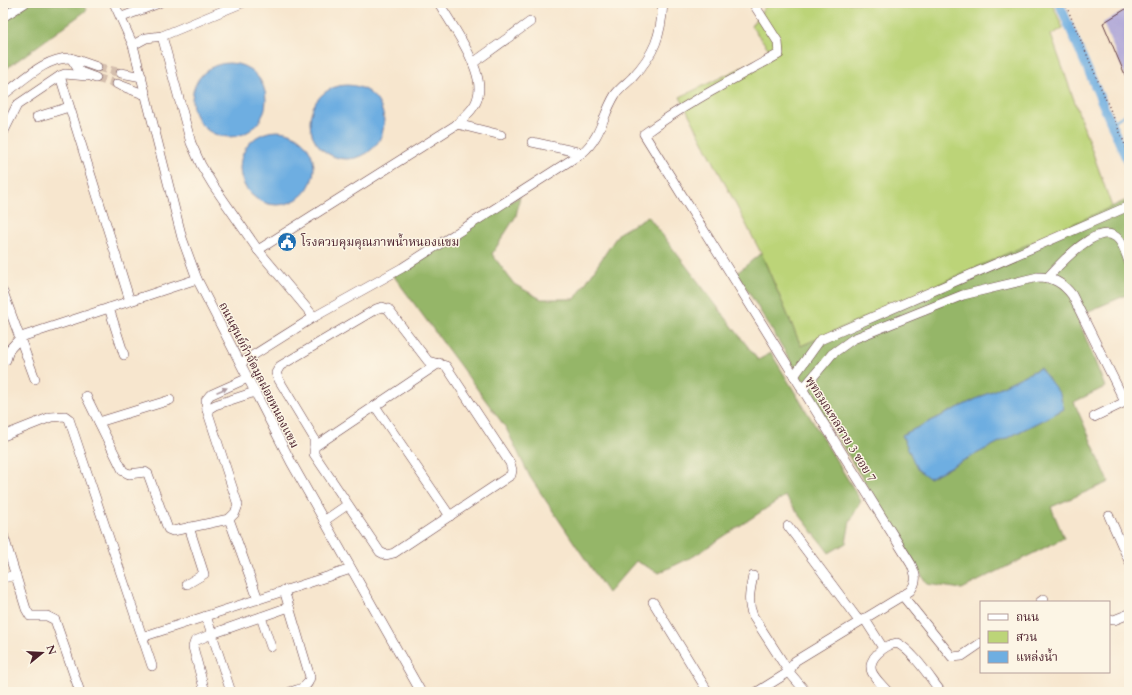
<svg xmlns="http://www.w3.org/2000/svg" width="1132" height="695" font-family="Cardo,'Noto Serif Thai',serif">
	<style>
		.green { fill: #bcd478; stroke: #837a52 }
		.forest { fill: #95b668; stroke: #706a4a; fill-rule: evenodd }
		.water { fill: #6eaee1; stroke: #5c6686 }
		.lines { fill: none; stroke-linecap: round; stroke-linejoin: round }
		.stream { stroke: #6eaee1; stroke-width: 2.5 }
		.canal { stroke: #6eaee1; stroke-width: 9 }
		.building { fill: #b3abd8 }
		.minor-tunnel { stroke: #d4bead; stroke-width: 9; stroke-dasharray: 9 4.5; stroke-linecap: butt }
		.minor-casing { stroke: #643d43; stroke-width: 10 }
		.path { stroke: #643d43; stroke-width: 1.5; stroke-dasharray: 1 3; stroke-linecap: butt }
		.minor { stroke: #fff; stroke-width: 9 }
		.oneway { fill: #ae9aa0 }
		.labels { text-anchor: middle; stroke-width: 3; stroke-linejoin: round; paint-order: stroke }
		.poi-label { font-size: 12px; fill: #4a1f2b; stroke: #fcf5e5; text-anchor: start }
		.street-label { font-size: 12px; fill: #4a1f2b; stroke: #fcf5e5 }
	</style>
	<rect width="100%" height="100%" fill="#fcf5e5"/>
	<filter id="ink" filterUnits="userSpaceOnUse"><feTurbulence type="fractalNoise" baseFrequency=".025" numOctaves="2"/><feDisplacementMap in="SourceGraphic" scale="8" xChannelSelector="R" yChannelSelector="G"/><feConvolveMatrix kernelMatrix="1 2 1 2 8 2 1 2 1" color-interpolation-filters="sRGB"/></filter>
	<filter id="wash" filterUnits="userSpaceOnUse"><feTurbulence type="fractalNoise" baseFrequency=".012" numOctaves="4" result="noise"/><feDisplacementMap in="SourceGraphic" scale="16" xChannelSelector="R" yChannelSelector="G"/><feGaussianBlur stdDeviation="0.9" result="paint"/><feColorMatrix in="noise" values="0 0 0 0 0 0 0 0 0 0 0 0 0 0 0 0 0 1.4 0 .05"/><feComposite in="paint" operator="in"/></filter>
	<g filter="url(#wash)">
		<rect width="100%" height="100%" fill="#f7e6ce"/>
		<polygon class="green" points="768,3 1052,3 1063,28 1051,35 1112,207 801,346 761,253 680,97 772,53 751,26"/>
		<g class="forest">
			<polygon points="3,3 83,3 87,10 3,71"/>
			<polygon points="520,196 516,216 492,254 514,284 541,299 575,299 619,233 648,216 758,360 771,353 861,501 850,521 846,543 829,553 785,496 694,556 659,573 636,561 608,593 530,477 506,428 393,275"/>
			<path d="M1129,199V294L1077,316L1105,387L1074,402L1109,482L1051,507L1064,538L962,589L927,584L737,273L761,253L801,346ZM1040,368L1064,409L929,478L902,435Z"/>
		</g>
		<g class="water">
			<circle cx="229" cy="100" r="37"/>
			<circle cx="347" cy="122" r="37"/>
			<circle cx="277" cy="168" r="37"/>
			<polygon points="1040,368 1060,394 1064,409 929,478 917,469 902,435"/>
		</g>
		<g class="lines">
			<polyline class="stream" points="1111,123 1129,112"/>
			<polyline class="canal" points="1059,3 1129,165"/>
		</g>
		<g id="blocks">
			<polygon class="building" points="1129,7 1129,84 1103,23"/>
		</g>
	</g>
	<g filter="url(#ink)">
		<use href="#blocks" fill-opacity="0" stroke="#643d43" stroke-width="1"/>
		<g class="lines">
			<g class="minor-tunnel">
				<polyline points="97,67 121,73"/>
				<polyline points="96,78 117,84"/>
			</g>
			<g class="minor-casing">
				<g id="minor">
					<polyline points="114,3 133,45 182,238 197,279 291,462 421,692"/>
					<path d="M755,3V6L778,42L779,54C732,80 688,102 644,134L911,564C916,575 918,581 910,591L795,661L789,672L806,692"/>
					<polyline points="3,17 25,3"/>
					<polyline points="122,17 159,3"/>
					<polyline points="162,36 191,143 201,165 213,185 258,250 314,317"/>
					<polyline points="133,45 146,38 162,36 242,3"/>
					<polyline points="473,63 530,22"/>
					<polyline points="121,73 142,77"/>
					<polyline points="60,76 130,301"/>
					<polyline points="96,78 80,72 71,58 97,67"/>
					<polyline points="117,84 146,95"/>
					<path d="M3,95C23,81 45,57 71,58"/>
					<polyline points="37,117 69,107"/>
					<polyline points="457,124 501,135"/>
					<polyline points="3,133 17,105 60,76 65,74 87,76"/>
					<polyline points="532,142 582,153"/>
					<path d="M258,250L456,125C464,117 476,108 478,96C485,70 452,26 439,3"/>
					<path d="M1048,277C1060,264 1096,223 1116,237C1123,242 1126,254 1129,262"/>
					<polyline points="3,292 35,379"/>
					<polygon points="382,307 388,309 428,361 446,366 510,463 512,470 511,475 394,553 386,555 380,552 314,454 314,438 279,380 276,373 280,366 376,309"/>
					<polyline points="109,308 124,355"/>
					<polyline points="6,360 9,350 21,337 197,279"/>
					<path d="M241,363L314,317L402,268L582,153C602,136 602,116 615,95C619,89 627,83 632,78C655,53 661,36 663,3"/>
					<polyline points="794,376 820,340 1129,206"/>
					<path d="M802,390L832,354L853,339L963,295L1038,277C1053,277 1063,283 1072,295L1125,402L1129,401"/>
					<polyline points="86,396 123,471 129,474 145,472 148,474 168,529 173,531 229,519 235,513 238,505 207,410 206,400 210,395 248,378"/>
					<polyline points="375,406 450,516"/>
					<polyline points="207,410 215,405 255,392"/>
					<polyline points="1094,417 1125,402"/>
					<polyline points="99,422 170,400"/>
					<polyline points="3,436 51,417 65,416 69,419 152,666"/>
					<polyline points="314,447 439,363"/>
					<polyline points="1109,516 1129,561"/>
					<polyline points="229,519 258,599"/>
					<polyline points="324,521 347,505"/>
					<polyline points="788,526 859,621"/>
					<polyline points="3,534 26,609 30,616 47,616 55,620 80,692"/>
					<path d="M753,576C750,591 747,602 753,616L789,672L757,692"/>
					<polyline points="3,578 16,575"/>
					<polyline points="187,584 204,574 189,527"/>
					<path d="M284,590L310,677C308,688 300,689 290,692"/>
					<polyline points="902,595 952,657 962,656 981,643"/>
					<polyline points="653,602 708,692"/>
					<polyline points="1040,602 1044,599"/>
					<polyline points="206,616 231,692"/>
					<polyline points="261,617 271,647"/>
					<polyline points="864,618 883,648"/>
					<polyline points="1109,619 1114,620 1129,614"/>
					<polyline points="142,637 351,569"/>
					<polyline points="205,692 193,647 195,641 212,634 289,607"/>
					<path d="M888,692C876,678 862,669 878,653C884,648 889,644 897,643C913,651 930,678 941,692"/>
				</g>
			</g>
			<polyline class="path" points="1065,3 1129,154"/>
			<use href="#minor" class="minor"/>
		</g>
		<defs><path id="oneway-solid" d="M-6-.8H1V-3.2L6.5 0L1 3.2V.8H-6Z"/></defs>
		<use class="oneway" href="#oneway-solid" transform="translate(222 390) rotate(-23)"/>
	</g>
	<defs>
		<g id="civic-disc" transform="scale(1)"><circle r="9.5" fill="#1f6fb2" stroke="#fcf5e5"/><path d="M-.6-6.5H3V-4.5H.6V-3L4-1V1h2V6H-6V1h2V-1L-.6-3ZM-1.2 2.5V6h2.4V2.5Z" fill="#fff"/></g>
	</defs>
	<g fill-rule="evenodd">
		<use href="#civic-disc" x="287" y="242"/>
	</g>
	<g class="labels">
		<g class="poi-label">
			<text x="301" y="246">โรงควบคุมคุณภาพน้ำหนองแขม</text>
		</g>
		<g class="street-label">
			<text transform="translate(259 375) rotate(63)" y="4">ถนนศูนย์กำจัดมูลฝอยหนองแขม</text>
			<text transform="translate(841 429) rotate(58)" y="4">พุทธมณฑลสาย 3 ซอย 7</text>
		</g>
	</g>
	<rect width="1132" height="695" fill="none" stroke="#fcf5e5" stroke-width="16"/>
	<rect x="980" y="601" width="130" height="72" fill="#fcf5e5" stroke="#b59f9b"/>
	<rect x="988" y="614" width="20" height="6" fill="#ffffff" stroke="#b59f9b"/>
	<text x="1016" y="621" font-size="12" fill="#4a1f2b">ถนน</text>
	<rect x="988" y="631" width="20" height="12" fill="#bcd478" stroke="#b59f9b"/>
	<text x="1016" y="641" font-size="12" fill="#4a1f2b">สวน</text>
	<rect x="988" y="651" width="20" height="12" fill="#6eaee1" stroke="#b59f9b"/>
	<text x="1016" y="661" font-size="12" fill="#4a1f2b">แหล่งน้ำ</text>
	<g transform="translate(42 653) rotate(72)" stroke="#fcf5e5" stroke-width="3" paint-order="stroke">
	<path d="M0-3L7 15L0 10L-7 15Z" fill="#4a1f2b"/>
	<text y="-6" font-size="11" font-weight="bold" text-anchor="middle" fill="#4a1f2b">N</text>
	</g>
</svg>
